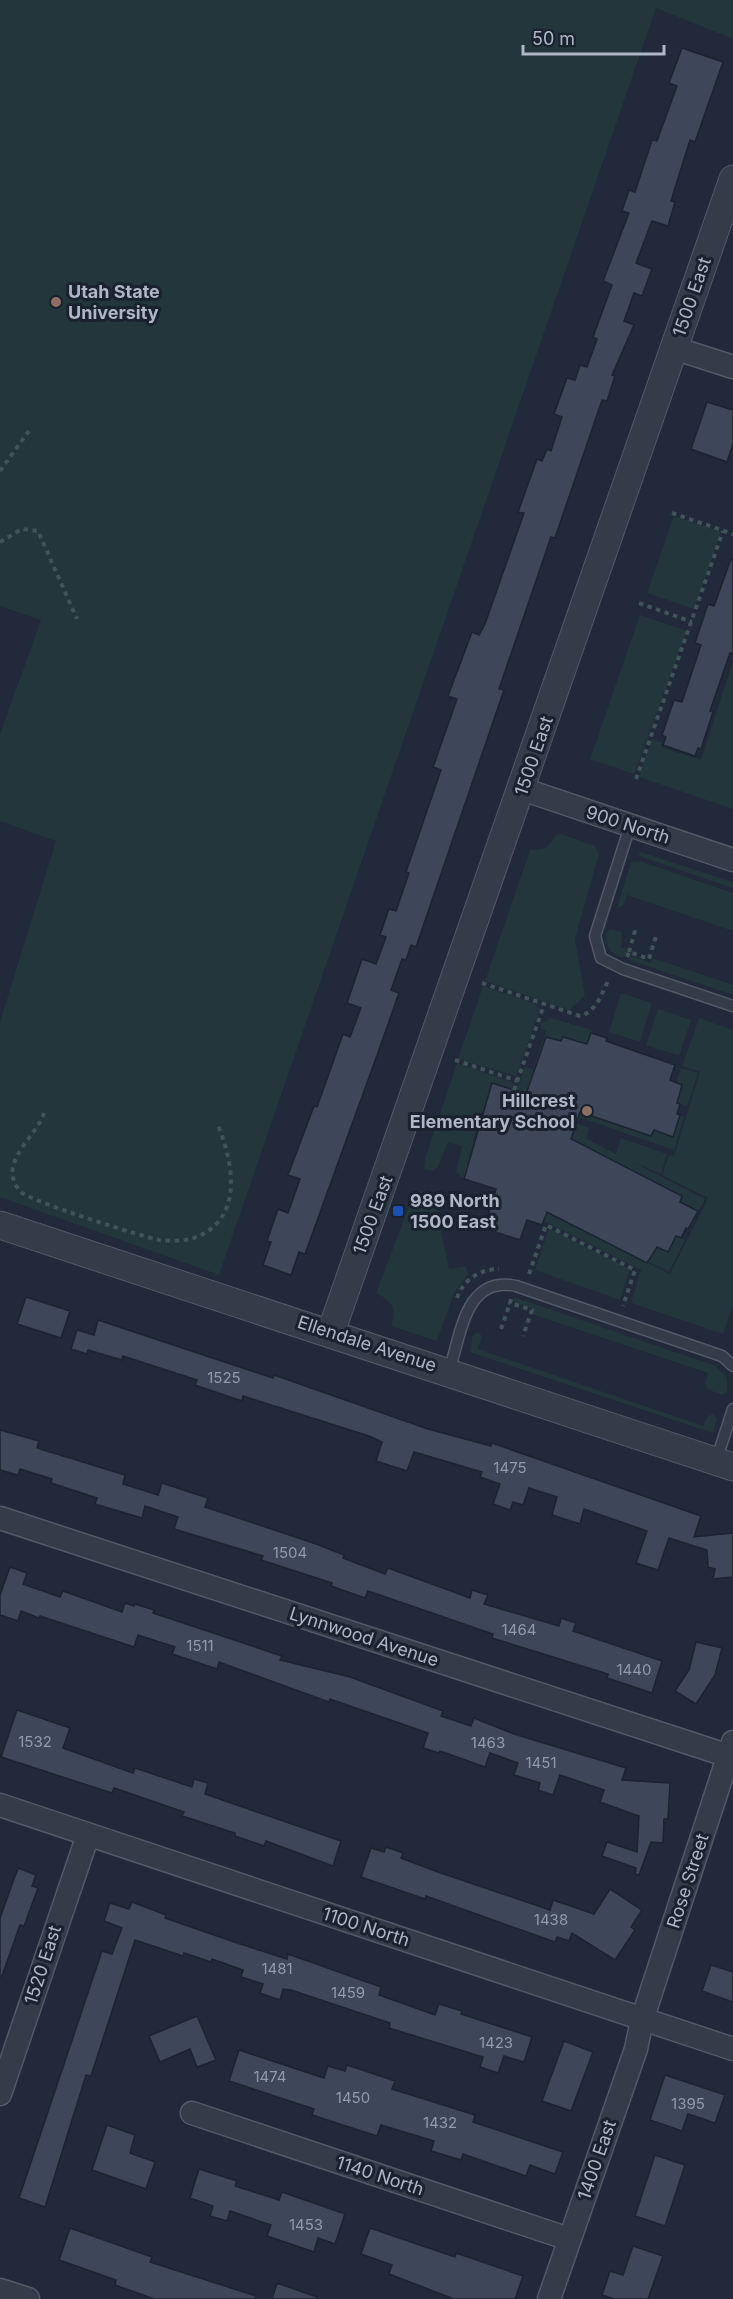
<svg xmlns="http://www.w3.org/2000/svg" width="733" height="2299" font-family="Inter,sans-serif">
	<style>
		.green { fill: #23363b }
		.building { fill: #3d4759; stroke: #1c2331; stroke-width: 1.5 }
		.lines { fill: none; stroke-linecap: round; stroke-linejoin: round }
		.service-casing { stroke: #525968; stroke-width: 13 }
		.minor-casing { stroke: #525968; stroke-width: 25 }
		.tertiary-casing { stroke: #525968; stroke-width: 29 }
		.path { stroke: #405358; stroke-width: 4; stroke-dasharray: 4.5 4.5; stroke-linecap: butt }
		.service { stroke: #343c4a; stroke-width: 10 }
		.minor { stroke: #343c4a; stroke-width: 22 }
		.tertiary { stroke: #343c4a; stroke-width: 27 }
		.education-dot { fill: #8d6e63; stroke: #1a212f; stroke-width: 2 }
		.transit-dot { fill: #1a4fb4; stroke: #1a212f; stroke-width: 2 }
		.labels { text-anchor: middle; stroke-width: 6; stroke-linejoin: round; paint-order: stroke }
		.number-label { font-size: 15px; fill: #929aab }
		.poi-label { font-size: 18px; font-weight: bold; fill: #afb6c6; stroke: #1a212f; text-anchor: start }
		.street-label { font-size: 18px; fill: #afb6c6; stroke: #1a212f }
	</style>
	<rect width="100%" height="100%" fill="#21293a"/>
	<g class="green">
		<polygon points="0,0 733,0 733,39 656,8 219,1275 0,1197 0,1022 56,841 0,821 0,734 41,620 0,606"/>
		<polygon points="674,516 721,532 694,609 647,593"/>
		<polygon points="640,615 687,631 634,774 590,759"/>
		<polygon points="733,661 733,809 639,777 652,739 662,743 661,747 701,760"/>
		<polygon points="558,833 595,846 599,854 575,939 585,996 569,1010 485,981 530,850 546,848"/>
		<polygon points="641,852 733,882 733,888 642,857 638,854"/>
		<polygon points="640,861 733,893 733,931 627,895 623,906 617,908 631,862"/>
		<path d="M610,929L622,932L621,947L627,949L624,958C610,954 606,948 606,933Z"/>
		<polygon points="630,956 651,963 652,958 733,985 733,995 629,960"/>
		<polygon points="483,986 533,1003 540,1009 516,1076 458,1059"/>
		<polygon points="621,993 652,1003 640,1042 609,1032"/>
		<polygon points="658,1009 691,1020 679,1056 646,1045"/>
		<polygon points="551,1018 592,1030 587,1044 563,1037 561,1041 546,1037 526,1094 516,1091 525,1067 533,1069 546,1031 541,1029 541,1023"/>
		<polygon points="699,1018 733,1030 733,1306 723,1334 631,1303 641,1270 544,1221 547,1212 670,1274 708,1198 662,1175 669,1155 674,1156 700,1072 682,1066"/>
		<polygon points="457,1063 514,1083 511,1089 492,1084 473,1140 485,1144 471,1157 464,1179 456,1172 462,1146 448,1142 438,1167 432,1171 424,1169 425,1159"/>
		<polygon points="681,1068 698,1073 687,1106 677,1103 682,1085 676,1083"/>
		<polygon points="580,1112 650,1136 654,1130 673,1136 680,1115 684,1117 674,1150 578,1117"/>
		<polygon points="576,1123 589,1128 587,1139 616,1154 621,1138 667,1154 661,1174 633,1162 705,1199 689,1231 685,1229 689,1229 697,1211 680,1202 682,1196 571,1139"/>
		<path d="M417,1191L426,1192L434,1198L449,1269L466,1266L468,1274L454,1293L437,1341L391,1326C397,1308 392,1301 376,1293L412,1198Z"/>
		<polygon points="549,1228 630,1269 620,1300 535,1270"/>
		<polygon points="676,1236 685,1240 669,1272 648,1262 657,1247 668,1252"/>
		<polygon points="514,1297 716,1366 727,1378 727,1392 722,1395 707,1389 705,1384 708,1373 532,1314 533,1309 513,1302"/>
		<polygon points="478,1332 482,1336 478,1349 703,1426 708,1416 714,1414 717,1420 713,1433 470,1352 472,1336"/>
	</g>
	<g class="building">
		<polygon points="682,48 723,62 695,142 690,140 671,201 675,202 668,226 652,221 636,263 652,269 642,296 634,293 624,321 634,325 612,375 615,376 607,401 602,400 555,538 551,537 499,689 504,690 416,947 411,945 406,960 402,959 391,990 399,993 380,1047 305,1254 299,1252 291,1275 263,1265 271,1242 267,1241 278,1209 288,1213 300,1179 288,1175 314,1106 317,1107 343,1034 350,1037 361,1008 347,1003 362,959 376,964 386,937 380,935 389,909 396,911 409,873 406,872 441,770 433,767 457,699 448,696 472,632 479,635 485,624 524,513 518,512 537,459 542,461 547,449 551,451 562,417 554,414 567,378 575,380 580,365 587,367 597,339 593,337 612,285 603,281 629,213 622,211 629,190 635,192 652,140 657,141 677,86 669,83"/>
		<polygon points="707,402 733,410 733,444 727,462 691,449"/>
		<polygon points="731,559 733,560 733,654 730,653 710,711 713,712 701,749 698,748 695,756 663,745 666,737 662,735 674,700 682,702 701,645 695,643 708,604 714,606"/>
		<polygon points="591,1033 607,1038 606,1041 675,1065 670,1080 682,1085 677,1103 680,1104 677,1114 680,1115 673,1137 654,1130 651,1136 580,1112 571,1139 682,1196 680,1202 698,1211 688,1229 686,1228 681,1238 676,1236 668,1252 657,1247 647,1263 547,1212 542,1225 527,1220 520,1240 484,1228 496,1189 464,1179 492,1083 526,1094 546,1037 561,1041 563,1037 587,1044"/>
		<polygon points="26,1297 70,1311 61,1338 17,1324"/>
		<polygon points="98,1320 273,1378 274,1375 428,1429 491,1446 492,1443 701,1516 694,1537 733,1533 733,1577 713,1579 715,1569 708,1567 707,1550 669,1538 658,1570 636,1563 647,1531 584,1509 580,1524 552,1515 557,1497 529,1488 523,1505 513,1502 510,1510 493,1504 500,1484 480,1477 482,1472 414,1452 407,1471 376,1461 382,1442 369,1436 243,1396 242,1401 195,1385 197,1380 123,1356 122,1360 88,1350 87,1354 71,1349 77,1330 94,1335"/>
		<polygon points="0,1430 39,1441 37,1448 125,1475 123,1484 158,1495 162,1483 208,1498 205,1507 319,1545 344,1555 343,1558 385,1574 388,1568 470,1598 472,1590 488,1595 484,1604 559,1626 561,1618 576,1623 573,1631 662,1661 652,1693 607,1678 608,1674 492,1638 493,1634 368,1591 365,1598 331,1586 332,1583 261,1560 263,1556 174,1529 178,1517 145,1506 142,1518 95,1504 97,1498 51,1483 52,1479 20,1469 18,1475 0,1470"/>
		<polygon points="10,1567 27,1573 23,1584 60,1597 63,1591 122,1612 125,1603 134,1606 135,1604 154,1610 153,1613 282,1656 280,1660 350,1677 443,1711 441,1716 471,1726 474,1718 514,1734 626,1768 622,1780 670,1783 668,1819 664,1819 663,1843 651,1842 639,1875 635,1874 636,1868 602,1856 607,1842 637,1852 639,1816 600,1802 604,1790 560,1775 553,1795 538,1790 540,1783 514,1775 518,1763 490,1753 485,1767 440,1751 439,1753 423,1748 428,1733 330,1699 329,1702 219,1662 217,1669 172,1654 175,1647 138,1635 134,1647 40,1616 39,1618 21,1611 18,1621 0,1615 0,1595"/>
		<polygon points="696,1642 722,1648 715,1675 696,1704 675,1691 689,1670"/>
		<polygon points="17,1710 70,1728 63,1748 133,1773 135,1768 192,1787 194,1779 208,1783 205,1794 341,1841 333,1866 266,1841 264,1846 235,1836 235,1833 182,1816 184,1812 114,1788 112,1793 1,1757"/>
		<polygon points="386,1847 403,1853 401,1858 435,1871 550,1910 553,1900 594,1914 610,1889 642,1910 631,1927 635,1930 615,1960 572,1933 569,1941 557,1937 555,1942 426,1896 425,1899 361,1877 371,1848 384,1852"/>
		<polygon points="18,1868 36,1875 32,1886 38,1888 24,1926 20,1925 2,1976 0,1976 0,1918"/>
		<polygon points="132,1902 166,1915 165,1918 237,1943 287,1959 288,1954 381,1987 379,1995 435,2015 439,2004 462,2011 461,2014 532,2037 524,2062 504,2056 498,2073 480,2067 483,2057 389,2028 390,2023 291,1990 283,1989 280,2000 260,1993 263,1984 241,1977 243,1970 212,1959 211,1962 184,1953 183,1956 135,1940 91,2076 86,2075 45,2207 19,2198 102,1951 112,1954 122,1928 104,1921 110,1903 129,1909"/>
		<polygon points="711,1965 733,1972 733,2002 702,1991"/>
		<polygon points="197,2016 216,2060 197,2067 190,2049 160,2062 149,2036"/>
		<polygon points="564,2041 593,2052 571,2111 542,2101"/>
		<polygon points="239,2050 324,2078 328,2066 345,2071 347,2065 395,2081 392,2089 475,2115 473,2122 563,2152 555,2174 530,2165 526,2176 463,2154 461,2160 431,2151 434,2141 381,2125 377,2136 312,2115 314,2109 229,2081"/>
		<polygon points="665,2075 725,2095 715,2123 688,2114 682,2131 650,2120"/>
		<polygon points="107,2125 135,2135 130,2153 155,2162 146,2189 92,2170"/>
		<polygon points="655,2155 685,2165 665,2226 635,2216"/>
		<polygon points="199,2169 237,2181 235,2186 279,2200 282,2192 345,2214 335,2244 318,2238 314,2252 267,2236 271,2225 230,2211 227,2221 210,2216 213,2206 190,2198"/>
		<polygon points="70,2228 152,2257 150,2262 256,2296 255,2299 154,2299 115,2285 116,2280 59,2260"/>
		<polygon points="370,2228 455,2257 456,2253 523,2276 515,2299 454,2299 389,2274 392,2265 361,2254"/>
		<polygon points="633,2246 663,2256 648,2299 614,2299 602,2295 610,2271 623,2275"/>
		<polygon points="277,2283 317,2297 317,2299 272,2299"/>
	</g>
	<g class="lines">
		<g class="service-casing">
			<g id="service">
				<polyline points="630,826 595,936 601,958 623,969 733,1006"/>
				<path d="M449,1371C461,1335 465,1275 516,1286L722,1356L733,1366"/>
				<polyline points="716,1461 733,1409"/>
			</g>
		</g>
		<g class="minor-casing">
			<g id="minor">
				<polyline points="674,348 733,367"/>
				<polyline points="522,789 733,860"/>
				<polyline points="0,1518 729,1756"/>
				<polyline points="0,1805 733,2049"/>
				<polyline points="0,2094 88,1835"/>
				<polyline points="192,2113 569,2239"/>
				<polyline points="0,2290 28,2299"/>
				<polyline points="549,2299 636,2049 642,2020 733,1742"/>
			</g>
		</g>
		<g class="tertiary-casing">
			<g id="tertiary">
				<polyline points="0,1225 733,1467"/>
				<polyline points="331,1332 733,179"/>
			</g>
		</g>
		<g class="path">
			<polyline points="0,471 31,428"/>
			<polyline points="672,513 733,534"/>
			<polyline points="0,542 22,529 38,531 77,619"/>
			<polyline points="639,603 692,622"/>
			<polyline points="636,779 723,531"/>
			<polyline points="629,952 636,927"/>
			<polyline points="627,957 629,952 649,959 657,933"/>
			<path d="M482,983L580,1016C596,1012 601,995 608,981"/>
			<polyline points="455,1060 518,1081"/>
			<polyline points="514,1090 544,1005"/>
			<path d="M44,1113C37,1135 5,1157 14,1181C15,1184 19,1191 21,1192C30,1201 143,1237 159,1240C168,1241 183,1241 191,1239C245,1222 234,1163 217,1123"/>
			<polyline points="529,1274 546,1225 635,1270 623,1306"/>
			<path d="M457,1298C463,1280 480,1269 499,1269"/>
			<polyline points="511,1299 510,1303 532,1310 523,1336"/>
			<polyline points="501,1329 510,1303"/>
		</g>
		<use href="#service" class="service"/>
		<use href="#minor" class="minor"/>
		<use href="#tertiary" class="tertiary"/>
	</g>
	<g class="education-dot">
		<circle cx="56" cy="302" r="6"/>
		<circle cx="587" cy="1111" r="6"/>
	</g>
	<rect class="transit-dot" x="392" y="1205" width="12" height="12" rx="3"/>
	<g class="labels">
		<g class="number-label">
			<text x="224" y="1383">1525</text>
			<text x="510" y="1473">1475</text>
			<text x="290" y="1558">1504</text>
			<text x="519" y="1635">1464</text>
			<text x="200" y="1651">1511</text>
			<text x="634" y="1675">1440</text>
			<text x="35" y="1747">1532</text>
			<text x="488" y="1748">1463</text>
			<text x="541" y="1768">1451</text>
			<text x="551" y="1925">1438</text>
			<text x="277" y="1974">1481</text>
			<text x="348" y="1998">1459</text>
			<text x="496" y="2048">1423</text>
			<text x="270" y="2082">1474</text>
			<text x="353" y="2103">1450</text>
			<text x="688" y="2109">1395</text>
			<text x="440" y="2128">1432</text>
			<text x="306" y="2230">1453</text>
		</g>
		<g class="poi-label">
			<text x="68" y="298">Utah State<tspan x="68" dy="21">University</tspan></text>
			<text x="575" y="1107" text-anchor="end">Hillcrest<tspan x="575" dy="21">Elementary School</tspan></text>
			<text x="410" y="1207">989 North<tspan x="410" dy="21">1500 East</tspan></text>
		</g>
		<g class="street-label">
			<text transform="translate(692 297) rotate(-71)" y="6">1500 East</text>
			<text transform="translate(534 756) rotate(-71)" y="6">1500 East</text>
			<text transform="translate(628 825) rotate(18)" y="6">900 North</text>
			<text transform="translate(373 1215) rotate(-70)" y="6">1500 East</text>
			<text transform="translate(367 1344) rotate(18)" y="6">Ellendale Avenue</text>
			<text transform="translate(364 1637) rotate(18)" y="6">Lynnwood Avenue</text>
			<text transform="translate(688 1881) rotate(-72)" y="6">Rose Street</text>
			<text transform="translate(366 1927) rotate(18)" y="6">1100 North</text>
			<text transform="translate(43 1965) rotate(-72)" y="6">1520 East</text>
			<text transform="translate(597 2160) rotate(-71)" y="6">1400 East</text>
			<text transform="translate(380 2176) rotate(18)" y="6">1140 North</text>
		</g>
	</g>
	<path d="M523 45v9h141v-9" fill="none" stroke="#afb6c6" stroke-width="3"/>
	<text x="532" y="45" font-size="18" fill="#afb6c6" stroke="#1a212f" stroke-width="4.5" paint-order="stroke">50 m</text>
</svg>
